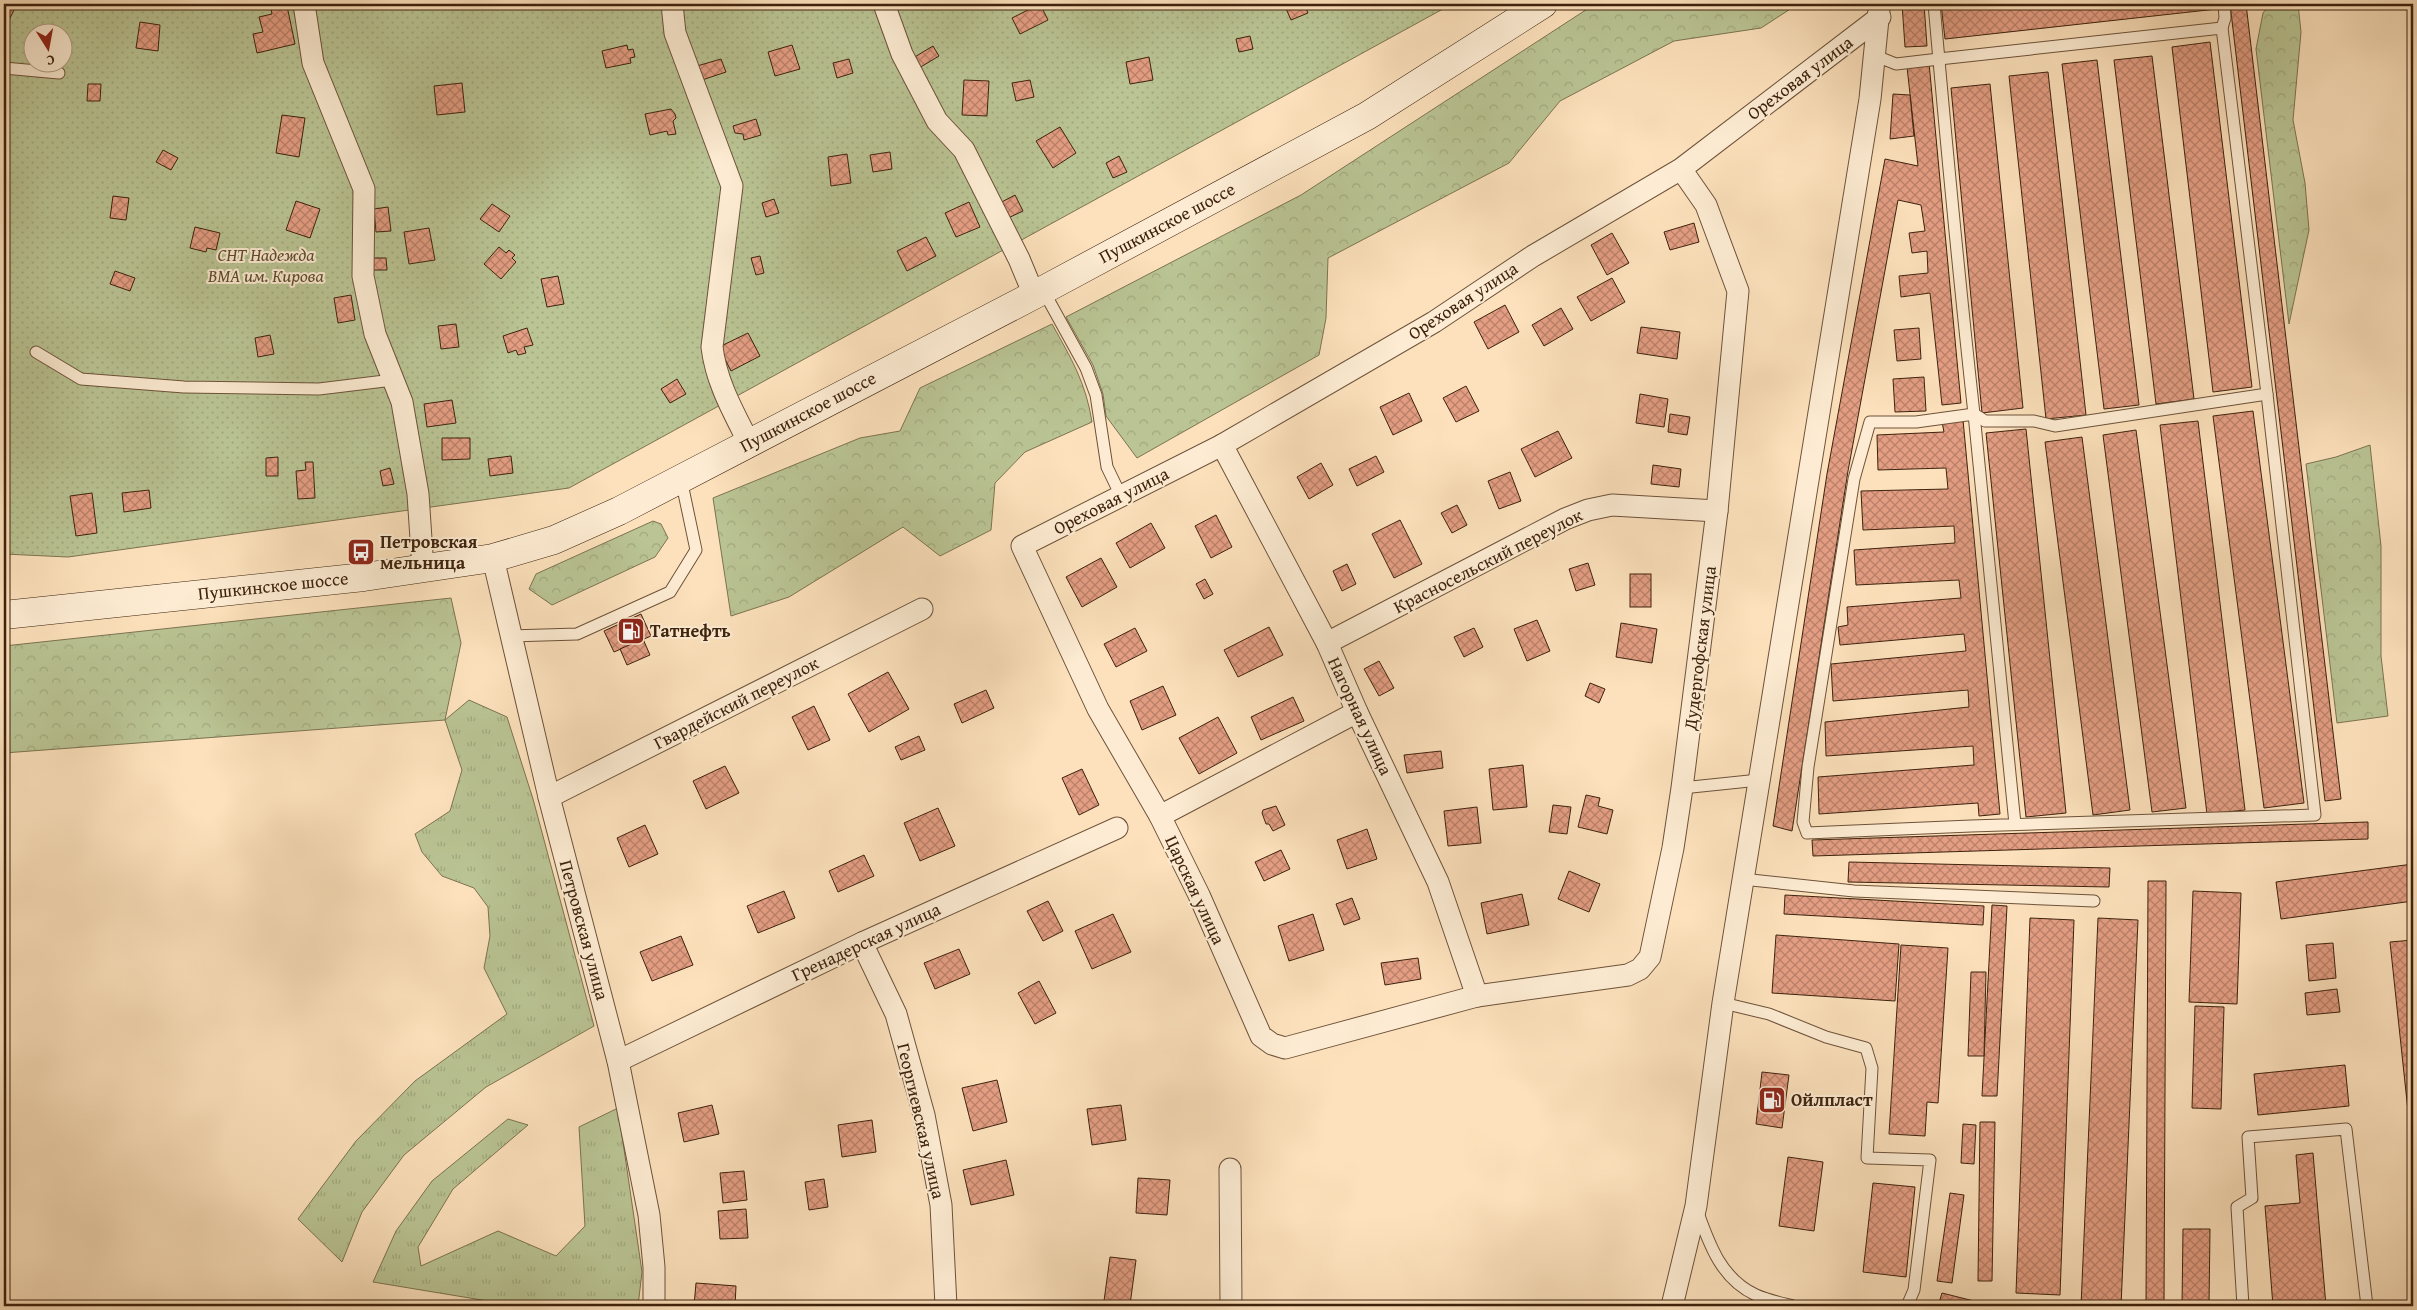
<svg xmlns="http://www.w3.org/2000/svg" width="2417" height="1310" font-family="'Gentium Book Plus',serif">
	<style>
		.grass { fill: url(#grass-tufts); stroke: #7c7350 }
		.forest { fill: url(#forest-crowns); stroke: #7c7350 }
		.garden { fill: url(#garden-dots); stroke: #7c7350; fill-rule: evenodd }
		.building { fill: url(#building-cross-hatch); stroke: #3d220d }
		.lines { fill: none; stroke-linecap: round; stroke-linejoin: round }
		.lane-casing { stroke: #6d5239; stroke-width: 13 }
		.street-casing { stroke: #6d5239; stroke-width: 23 }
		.secondary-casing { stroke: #3d220d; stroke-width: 29 }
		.lane { stroke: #fdecd3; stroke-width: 11 }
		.street { stroke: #fdecd3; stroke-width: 21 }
		.secondary { stroke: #fdecd3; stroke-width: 28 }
		.labels { text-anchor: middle; stroke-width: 4; stroke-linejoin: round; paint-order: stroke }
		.street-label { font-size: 18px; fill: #3d220d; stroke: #fdecd3 }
		.park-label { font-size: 18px; font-style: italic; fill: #5c4a2f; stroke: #fdecd3 }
		.poi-label { font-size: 18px; font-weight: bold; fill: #3d220d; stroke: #fdecd3; text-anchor: start }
	</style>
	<defs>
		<pattern id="grass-tufts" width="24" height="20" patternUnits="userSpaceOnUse" patternTransform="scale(1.25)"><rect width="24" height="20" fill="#bac494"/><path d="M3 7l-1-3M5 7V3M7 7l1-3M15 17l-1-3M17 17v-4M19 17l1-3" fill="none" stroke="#a1a87e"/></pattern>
		<pattern id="forest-crowns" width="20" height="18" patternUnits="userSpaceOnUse" patternTransform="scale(1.25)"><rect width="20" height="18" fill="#bac494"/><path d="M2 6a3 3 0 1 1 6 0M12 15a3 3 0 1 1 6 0" fill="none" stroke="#a1a87e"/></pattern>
		<pattern id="garden-dots" width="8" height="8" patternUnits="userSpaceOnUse" patternTransform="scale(1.25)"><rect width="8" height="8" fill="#bac494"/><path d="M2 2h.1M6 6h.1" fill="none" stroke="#a1a87e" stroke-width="1.8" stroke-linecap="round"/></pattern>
		<pattern id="building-cross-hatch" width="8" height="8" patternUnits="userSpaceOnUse" patternTransform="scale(1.25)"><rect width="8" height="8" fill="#e49e83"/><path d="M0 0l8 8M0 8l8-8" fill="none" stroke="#ba806a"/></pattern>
	</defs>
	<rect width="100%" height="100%" fill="#fce1bc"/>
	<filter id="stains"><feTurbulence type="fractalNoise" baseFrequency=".004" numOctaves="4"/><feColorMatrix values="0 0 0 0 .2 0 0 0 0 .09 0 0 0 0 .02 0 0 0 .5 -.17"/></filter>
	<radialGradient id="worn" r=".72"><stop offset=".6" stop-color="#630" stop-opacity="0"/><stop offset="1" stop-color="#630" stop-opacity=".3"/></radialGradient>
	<g class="grass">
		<polygon points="469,700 507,717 533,799 594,1026 486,1087 404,1155 362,1212 342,1262 298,1219 356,1141 415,1081 507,1014 484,968 490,936 488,907 474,888 442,876 422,852 415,834 450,811 462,770 445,720"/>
		<polygon points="618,1108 642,1272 638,1306 518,1306 373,1282 396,1231 432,1181 508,1119 528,1125 453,1189 418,1247 421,1266 498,1231 556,1256 585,1226 579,1127"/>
	</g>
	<g class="forest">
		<polygon points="1595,4 1798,4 1761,28 1674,41 1560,101 1509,163 1328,258 1326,318 1319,355 1137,458 1106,416 1103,394 1093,365 1066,317 1301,195"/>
		<polygon points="2270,4 2298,4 2301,32 2293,120 2305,183 2309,230 2289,324 2256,49 2263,13"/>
		<path d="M1052,324C1071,358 1086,383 1092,422L1025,452L995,483L991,530L940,556L903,527L789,597L731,616L713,498L860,438L900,431L920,388Z"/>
		<polygon points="2370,445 2381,546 2381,656 2388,716 2337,723 2306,464 2336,457"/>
		<polygon points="653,521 661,524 668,538 655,557 552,605 529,589 536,574"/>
		<polygon points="451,598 461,643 445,720 4,753 4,646"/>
	</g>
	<path class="garden" d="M4,4H1452L569,488L68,557L4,554ZM32,32H62V62H32Z"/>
	<g class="building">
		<polygon points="4,4 17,4 7,24 4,22"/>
		<polygon points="1040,4 1048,20 1020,34 1012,18"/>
		<polygon points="1284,4 1304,4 1308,13 1291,20"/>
		<polygon points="1902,4 1924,4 1927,46 1905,47"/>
		<polygon points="1941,4 2217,4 2217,9 1945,39"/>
		<polygon points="2230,4 2246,4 2341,799 2325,801"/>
		<polygon points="287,6 295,44 257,53 253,34 263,32 259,17 272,14 271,9"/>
		<polygon points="140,22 160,25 158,51 136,48"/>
		<polygon points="1250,36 1253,49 1239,52 1236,39"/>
		<polygon points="2210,42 2252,387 2213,392 2172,47"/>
		<polygon points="627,45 628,50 633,49 635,57 630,58 631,63 606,68 602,51"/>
		<polygon points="792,45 800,69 775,76 768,52"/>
		<polygon points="933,46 939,56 919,68 913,58"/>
		<polygon points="2152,56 2194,399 2156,404 2114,60"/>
		<polygon points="1149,57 1153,80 1130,84 1126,62"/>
		<polygon points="721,59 726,72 702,80 697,66"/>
		<polygon points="849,59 853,73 837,78 833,63"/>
		<polygon points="2097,60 2139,405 2104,409 2062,64"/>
		<polygon points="1929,63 1961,403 1942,405 1930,293 1901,297 1899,276 1928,273 1927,251 1912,253 1909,233 1925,231 1921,205 1898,200 1848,471 1792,831 1773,826 1827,474 1885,159 1918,166 1907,67"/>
		<polygon points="2048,72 2086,415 2046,419 2009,76"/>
		<polygon points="964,80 989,81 987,116 962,115"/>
		<polygon points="1030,80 1034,97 1016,101 1012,83"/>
		<polygon points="462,83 465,112 437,115 434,86"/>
		<polygon points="88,84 101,84 100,101 87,101"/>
		<polygon points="1990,84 2023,408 1982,413 1951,88"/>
		<polygon points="1893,94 1910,95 1914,136 1890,139"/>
		<polygon points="671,109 675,114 676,118 673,121 676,134 668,135 667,131 650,135 645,114"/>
		<polygon points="282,115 305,118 299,157 276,153"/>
		<polygon points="756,119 761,135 744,140 743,134 735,133 733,126"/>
		<polygon points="1060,127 1076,153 1053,168 1036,141"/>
		<polygon points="163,150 178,158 171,170 156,162"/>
		<polygon points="890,152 892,169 873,172 870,155"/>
		<polygon points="847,154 851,183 831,186 828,157"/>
		<polygon points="1119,156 1127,172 1113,178 1106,163"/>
		<polygon points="1015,195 1023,211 1006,219 998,204"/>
		<polygon points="113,196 129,198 126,220 110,218"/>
		<polygon points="774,199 779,213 766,217 762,203"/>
		<polygon points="296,201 320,209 310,238 286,230"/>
		<polygon points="969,202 980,227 956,237 945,213"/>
		<polygon points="492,204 510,216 499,232 480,219"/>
		<polygon points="388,207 391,231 376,232 374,209"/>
		<polygon points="1694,223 1699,242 1670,250 1664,232"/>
		<polygon points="195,227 220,233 216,250 207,248 206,252 190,248"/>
		<polygon points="429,228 435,260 409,264 404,232"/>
		<polygon points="1612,233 1629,263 1607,275 1591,245"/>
		<polygon points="926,237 936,256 907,271 897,251"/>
		<polygon points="499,247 506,253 509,250 515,255 512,258 516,262 501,279 484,264"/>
		<polygon points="760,256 764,273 756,275 751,258"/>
		<polygon points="370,258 386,258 387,270 370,270"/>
		<polygon points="115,271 135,278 130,291 110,284"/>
		<polygon points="558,276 564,304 547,307 541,279"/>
		<polygon points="1612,278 1625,302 1591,321 1577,297"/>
		<polygon points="351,295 355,320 338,323 334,298"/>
		<polygon points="1505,305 1519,332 1488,349 1474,322"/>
		<polygon points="1561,308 1573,329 1544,346 1532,325"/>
		<polygon points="456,324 459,347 441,349 438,326"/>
		<polygon points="1641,327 1680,332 1677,359 1637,353"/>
		<polygon points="527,328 533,345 524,347 526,353 518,355 516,350 508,353 503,336"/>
		<polygon points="1919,328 1921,359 1897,361 1894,330"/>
		<polygon points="748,333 760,356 731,371 719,347"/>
		<polygon points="270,335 274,354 258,357 255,338"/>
		<polygon points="1924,377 1926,411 1895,412 1893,379"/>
		<polygon points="677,379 686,394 670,403 661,389"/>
		<polygon points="1466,386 1479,411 1456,422 1443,398"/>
		<polygon points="1409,393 1422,421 1393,435 1380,407"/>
		<polygon points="1640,394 1668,399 1664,427 1636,423"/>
		<polygon points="452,400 456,423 427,427 424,404"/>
		<polygon points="2253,411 2304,803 2264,808 2213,416"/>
		<polygon points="1670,414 1690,417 1687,435 1668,432"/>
		<polygon points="1963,420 2000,814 1979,816 1978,803 1819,814 1818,777 1974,765 1973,746 1826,756 1825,722 1969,707 1968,690 1833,701 1831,664 1966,651 1964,634 1840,645 1838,627 1848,625 1847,607 1961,598 1959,580 1856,585 1854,550 1955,543 1954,526 1863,530 1861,491 1948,489 1946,468 1878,470 1877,435 1944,432 1942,422"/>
		<polygon points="2198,421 2245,810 2207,814 2160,425"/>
		<polygon points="2026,429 2066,813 2026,817 1986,433"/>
		<polygon points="2136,430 2186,808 2152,812 2103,435"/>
		<polygon points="1558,431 1572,458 1535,477 1521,449"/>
		<polygon points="2082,437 2130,810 2093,815 2045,442"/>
		<polygon points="442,438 470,438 470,459 442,460"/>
		<polygon points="511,456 513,473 490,476 488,459"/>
		<polygon points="1376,456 1384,472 1357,486 1349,469"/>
		<polygon points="278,457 278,476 266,476 266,458"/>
		<polygon points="305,462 313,462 315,498 298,499 296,471 306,470"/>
		<polygon points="1321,463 1333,485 1309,499 1297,477"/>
		<polygon points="1653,465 1681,469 1679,487 1651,484"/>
		<polygon points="390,468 394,484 383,486 380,471"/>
		<polygon points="1510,472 1521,501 1499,509 1488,481"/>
		<polygon points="149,490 151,508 124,512 122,493"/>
		<polygon points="92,493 97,533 76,536 70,496"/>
		<polygon points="1457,505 1467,525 1452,533 1441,513"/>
		<polygon points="1216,515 1232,547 1211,558 1195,526"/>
		<polygon points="1400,520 1422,564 1394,578 1372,534"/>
		<polygon points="1151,523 1165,548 1130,568 1116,543"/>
		<polygon points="1101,558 1117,587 1082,607 1066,577"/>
		<polygon points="1588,563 1595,585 1576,591 1569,569"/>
		<polygon points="1347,564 1356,584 1342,591 1333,571"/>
		<rect x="1630" y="574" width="21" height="33"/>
		<polygon points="1205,579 1213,594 1204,599 1196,584"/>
		<polygon points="641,614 651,636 614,652 604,631"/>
		<polygon points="1537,620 1550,651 1527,661 1514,629"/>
		<polygon points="1621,623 1657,629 1652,663 1616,657"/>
		<polygon points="1269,627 1283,655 1238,677 1224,650"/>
		<polygon points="1135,628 1147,651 1116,667 1104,644"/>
		<polygon points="1474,628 1483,647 1464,657 1454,637"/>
		<polygon points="643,639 650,655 627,665 620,649"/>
		<polygon points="1379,661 1394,688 1379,696 1364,669"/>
		<polygon points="888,672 909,709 869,732 848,694"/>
		<polygon points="1590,683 1605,689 1599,703 1585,696"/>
		<polygon points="1163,686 1176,715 1142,730 1130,701"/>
		<polygon points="986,690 994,708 962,723 954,704"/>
		<polygon points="1293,697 1304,721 1261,740 1251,717"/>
		<polygon points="814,706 830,740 808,750 792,717"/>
		<polygon points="1218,717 1237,753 1199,774 1179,738"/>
		<polygon points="919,736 925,750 901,760 895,747"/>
		<polygon points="1441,751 1443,768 1407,773 1404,755"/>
		<polygon points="1523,765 1527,807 1493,810 1489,769"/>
		<polygon points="725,766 739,793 706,809 693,781"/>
		<polygon points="1082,769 1099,805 1079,815 1062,778"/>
		<polygon points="1586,795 1600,798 1598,806 1613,810 1607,834 1578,827"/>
		<polygon points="1553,805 1571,807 1567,834 1549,832"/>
		<polygon points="1276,806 1285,825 1273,831 1269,824 1266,824 1262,813 1263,810"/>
		<polygon points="1477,807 1481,843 1448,846 1444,811"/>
		<polygon points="938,808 955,846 920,861 904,823"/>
		<polygon points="2368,822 2368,839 1813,856 1812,840"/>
		<polygon points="645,825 658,854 629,867 617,838"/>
		<polygon points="1367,829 1377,859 1347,869 1337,840"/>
		<polygon points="1281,850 1290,869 1264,881 1255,862"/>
		<polygon points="864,855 874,876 838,892 829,871"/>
		<polygon points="1849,862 2110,868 2109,887 1848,882"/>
		<polygon points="2413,864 2413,901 2281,919 2276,882"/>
		<polygon points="1569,871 1600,884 1589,912 1558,899"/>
		<polygon points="2148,881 2166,881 2164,1306 2146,1306"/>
		<polygon points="784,891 795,918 758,933 747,906"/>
		<polygon points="2193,891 2241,893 2237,1004 2189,1002"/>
		<polygon points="1522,894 1529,925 1487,934 1481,903"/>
		<polygon points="1785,895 1984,906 1983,925 1784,914"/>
		<polygon points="1352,898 1360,919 1344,925 1336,904"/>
		<polygon points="1048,901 1063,931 1043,941 1027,911"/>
		<polygon points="1992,905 2007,906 1997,1096 1982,1096"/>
		<polygon points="1113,914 1131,952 1092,969 1075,931"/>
		<polygon points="1313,914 1324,950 1289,961 1278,926"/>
		<polygon points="2030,918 2074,920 2060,1295 2016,1293"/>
		<polygon points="2098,918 2138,920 2121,1306 2081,1306"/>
		<polygon points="1776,935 1899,944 1895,1001 1772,993"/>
		<polygon points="681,936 693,965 652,981 640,952"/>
		<polygon points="2413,940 2413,1111 2408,1111 2390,942"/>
		<polygon points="2333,943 2336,978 2309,981 2306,945"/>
		<polygon points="1901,945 1948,948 1938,1103 1927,1102 1925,1136 1889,1134"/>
		<polygon points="959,949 970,974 935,989 924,963"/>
		<polygon points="1418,958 1421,979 1385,985 1381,963"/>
		<polygon points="1971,972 1986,972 1984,1056 1968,1056"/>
		<polygon points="1039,981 1056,1013 1035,1024 1018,993"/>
		<polygon points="2337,989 2340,1012 2307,1015 2305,993"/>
		<polygon points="2195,1006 2224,1007 2221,1109 2192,1108"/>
		<polygon points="2345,1065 2349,1106 2258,1115 2254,1074"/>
		<polygon points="1762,1072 1789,1075 1782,1128 1756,1124"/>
		<polygon points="997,1080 1007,1122 973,1131 962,1088"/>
		<polygon points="712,1105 719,1134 684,1142 678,1113"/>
		<polygon points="1121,1105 1126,1140 1092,1145 1087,1109"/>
		<polygon points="2408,1111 2413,1111 2413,1161"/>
		<polygon points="872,1120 876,1152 842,1157 838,1125"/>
		<polygon points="1980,1122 1995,1122 1992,1281 1978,1281"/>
		<polygon points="1963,1124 1976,1125 1974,1164 1961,1163"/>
		<polygon points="2313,1153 2326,1306 2273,1306 2265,1206 2300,1203 2296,1155"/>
		<polygon points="1788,1157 1823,1162 1814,1231 1779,1226"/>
		<polygon points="1006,1160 1014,1195 971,1205 963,1170"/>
		<polygon points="744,1171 747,1200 723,1203 720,1173"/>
		<polygon points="1138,1178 1170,1180 1167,1215 1136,1213"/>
		<polygon points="824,1179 828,1207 809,1210 805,1182"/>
		<polygon points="1873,1183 1915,1187 1906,1277 1863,1272"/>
		<polygon points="1950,1193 1964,1195 1952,1283 1937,1281"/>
		<polygon points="746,1209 748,1238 720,1239 718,1211"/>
		<polygon points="2183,1229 2210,1229 2209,1306 2182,1306"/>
		<polygon points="1110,1257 1136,1260 1130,1305 1104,1301"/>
		<polygon points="696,1283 736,1286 735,1306 694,1306"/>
		<polygon points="1942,1293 1994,1306 1938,1306"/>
	</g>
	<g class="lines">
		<g class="lane-casing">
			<g id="lane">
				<polyline points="2222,28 2225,18 2224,4"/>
				<path d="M1876,56L1896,64L1939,59L2222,28L2267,394L2055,426L2034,421H1985L1974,414C1959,278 1946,141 1934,4"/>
				<polyline points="4,68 59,73"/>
				<polyline points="1043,290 1086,368 1096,395 1107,467 1121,496"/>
				<polyline points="36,352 81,379 184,387 319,389 393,380"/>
				<polyline points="510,636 577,634 670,592 696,550 681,479"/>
				<polyline points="1682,788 1759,780"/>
				<polyline points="2015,824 1974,414 1916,422 1870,422 1854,479 1808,767 1803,822 1807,833 1971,826 2315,815 2267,394"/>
				<polyline points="1742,879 1854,891 2094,901"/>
				<polyline points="1723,1003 1769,1014 1826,1037 1866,1048 1872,1068 1867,1158 1930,1160 1914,1290 1907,1306"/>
				<path d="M1697,1210C1709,1244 1721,1279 1756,1295C1767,1300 1781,1303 1793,1306"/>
				<polyline points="2243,1306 2237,1207 2252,1198 2248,1137 2346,1129 2367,1306"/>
			</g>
		</g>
		<g class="street-casing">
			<g id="street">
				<polyline points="304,4 313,63 364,189 363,276 375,334 402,402 418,494 423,569"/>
				<path d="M672,4L675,33L732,186L712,347C716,382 734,413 749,443"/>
				<polyline points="884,4 902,54 937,121 964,150 1019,259 1034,295"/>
				<polyline points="1681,169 1706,205 1738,291 1717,511 1682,788 1673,848 1650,957 1640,969 1628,975 1477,996 1285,1048 1272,1044 1261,1036 1199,895 1160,816 1098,709 1022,546 1222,445 1434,322 1533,256 1681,169 1880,17"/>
				<polyline points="1222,445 1327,643 1357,712 1438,882 1477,996"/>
				<polyline points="493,558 549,797 618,1061 649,1215 654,1267 654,1306"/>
				<polyline points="1327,643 1565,519 1588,510 1612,505 1717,511"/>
				<polyline points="549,797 922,609"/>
				<polyline points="1160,816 1357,712"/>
				<polyline points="862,943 896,1014 924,1115 941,1205 946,1306"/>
				<polyline points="618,1061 862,943 1117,828"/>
				<polyline points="1230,1169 1231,1306"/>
				<polyline points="1672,1306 1696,1206 1723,1003 1870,99 1879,9"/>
			</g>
		</g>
		<g class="secondary-casing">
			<polyline id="secondary" points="4,615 364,577 493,558 554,540 619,511 1034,295 1367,116 1543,4"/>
		</g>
		<use href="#lane" class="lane"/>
		<use href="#street" class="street"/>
		<use href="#secondary" class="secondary"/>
	</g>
	<defs>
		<g id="bus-square" transform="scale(1.4375)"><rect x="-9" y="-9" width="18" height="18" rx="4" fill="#8f2418" stroke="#fdecd3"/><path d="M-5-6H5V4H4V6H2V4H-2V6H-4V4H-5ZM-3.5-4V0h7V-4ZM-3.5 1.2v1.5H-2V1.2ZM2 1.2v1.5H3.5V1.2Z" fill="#fff"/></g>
		<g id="fuel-square" transform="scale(1.4375)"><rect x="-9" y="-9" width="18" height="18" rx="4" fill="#8f2418" stroke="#fdecd3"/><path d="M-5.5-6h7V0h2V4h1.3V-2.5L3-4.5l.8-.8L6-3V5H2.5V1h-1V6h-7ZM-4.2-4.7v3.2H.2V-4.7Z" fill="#fff"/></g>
	</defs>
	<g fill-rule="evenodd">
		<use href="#bus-square" x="361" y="552"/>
		<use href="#fuel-square" x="631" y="631"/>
		<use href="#fuel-square" x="1772" y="1100"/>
	</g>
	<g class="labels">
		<g class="street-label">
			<text transform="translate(1800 78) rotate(-37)" y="6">Ореховая улица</text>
			<text transform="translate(1167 223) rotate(-28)" y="6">Пушкинское шоссе</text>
			<text transform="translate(1463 301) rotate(-33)" y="6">Ореховая улица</text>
			<text transform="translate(808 412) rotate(-28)" y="6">Пушкинское шоссе</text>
			<text transform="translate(1111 501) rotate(-27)" y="6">Ореховая улица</text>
			<text transform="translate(1488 561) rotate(-27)" y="6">Красносельский переулок</text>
			<text transform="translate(273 586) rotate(-6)" y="6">Пушкинское шоссе</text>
			<text transform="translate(1700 648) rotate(-83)" y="6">Дудергофская улица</text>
			<text transform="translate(736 703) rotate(-27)" y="6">Гвардейский переулок</text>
			<text transform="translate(1360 716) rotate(65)" y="6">Нагорная улица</text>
			<text transform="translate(1195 890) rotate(65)" y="6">Царская улица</text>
			<text transform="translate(584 930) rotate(75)" y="6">Петровская улица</text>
			<text transform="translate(866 942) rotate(-25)" y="6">Гренадерская улица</text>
			<text transform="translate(921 1121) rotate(77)" y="6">Георгиевская улица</text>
		</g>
		<g class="park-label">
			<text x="266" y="261">СНТ Надежда<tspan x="266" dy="21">ВМА им. Кирова</tspan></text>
		</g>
		<g class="poi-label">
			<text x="380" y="548">Петровская<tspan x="380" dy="21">мельница</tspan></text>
			<text x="650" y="637">Татнефть</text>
			<text x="1791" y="1106">Ойлпласт</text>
		</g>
	</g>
	<rect width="2417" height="1310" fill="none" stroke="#fce1bc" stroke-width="20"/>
	<rect x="5" y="5" width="2407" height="1300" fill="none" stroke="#3d220d" stroke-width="2.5"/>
	<rect x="10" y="10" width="2397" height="1290" fill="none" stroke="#3d220d"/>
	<g transform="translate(48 48) rotate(169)"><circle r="24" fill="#fdecd3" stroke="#b09b84"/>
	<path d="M0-4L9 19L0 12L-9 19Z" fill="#8f2418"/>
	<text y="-8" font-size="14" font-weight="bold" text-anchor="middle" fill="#3d220d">С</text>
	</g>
	<rect width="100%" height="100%" filter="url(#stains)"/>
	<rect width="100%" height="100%" fill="url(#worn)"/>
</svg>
